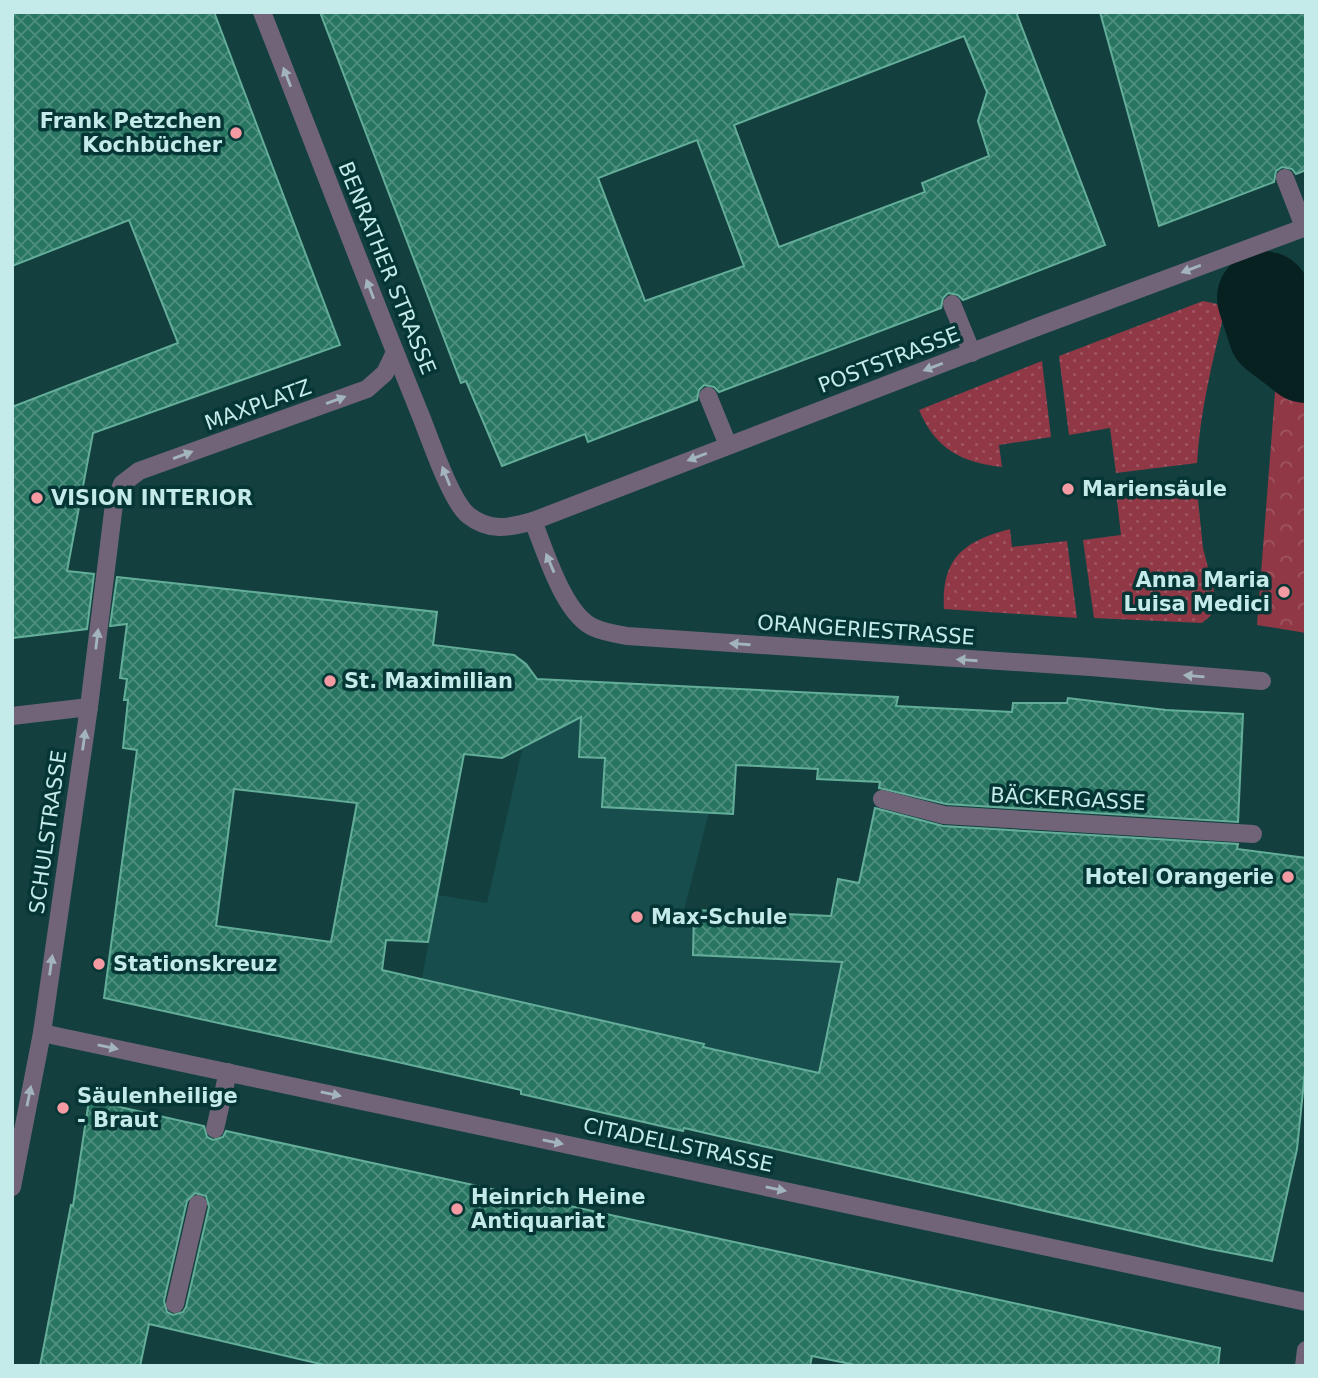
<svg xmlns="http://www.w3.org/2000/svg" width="1318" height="1378" font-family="'DejaVu Sans',sans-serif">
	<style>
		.built { fill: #174d4d }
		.grass { fill: url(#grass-dots) }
		.park { fill: url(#park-crowns) }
		.water { fill: url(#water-ripples); stroke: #405e5c; stroke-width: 2 }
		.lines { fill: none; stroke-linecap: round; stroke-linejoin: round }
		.river { stroke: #072120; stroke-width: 94 }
		.building { fill: url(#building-cross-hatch); stroke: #64ae99; stroke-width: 2; fill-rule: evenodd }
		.service { stroke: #716479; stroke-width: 18 }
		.pedestrian { stroke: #716479; stroke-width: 18 }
		.minor { stroke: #716479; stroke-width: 18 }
		.oneway { fill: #a3b5bc }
		.poi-dot { fill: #f49aa3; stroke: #053635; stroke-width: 2.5 }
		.labels { text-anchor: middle; stroke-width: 7; stroke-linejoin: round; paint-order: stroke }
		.poi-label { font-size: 21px; font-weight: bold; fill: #c4ebe9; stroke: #053635; text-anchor: start }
		.street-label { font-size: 21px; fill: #c4ebe9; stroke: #053635 }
	</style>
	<defs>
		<pattern id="grass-dots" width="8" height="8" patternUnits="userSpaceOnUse" patternTransform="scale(1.75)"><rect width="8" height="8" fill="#913846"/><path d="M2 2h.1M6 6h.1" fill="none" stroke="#9f5561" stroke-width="1.8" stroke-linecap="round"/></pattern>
		<pattern id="park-crowns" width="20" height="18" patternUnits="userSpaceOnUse" patternTransform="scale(1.75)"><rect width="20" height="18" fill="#913846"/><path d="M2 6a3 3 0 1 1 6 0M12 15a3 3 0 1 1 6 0" fill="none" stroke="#9f5561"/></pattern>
		<pattern id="water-ripples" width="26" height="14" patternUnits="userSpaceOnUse" patternTransform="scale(1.75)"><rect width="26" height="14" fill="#072120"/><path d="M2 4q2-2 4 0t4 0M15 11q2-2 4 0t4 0" fill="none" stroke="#2a4140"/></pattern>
		<pattern id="building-cross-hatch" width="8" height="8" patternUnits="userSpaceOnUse" patternTransform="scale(1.75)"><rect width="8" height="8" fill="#287562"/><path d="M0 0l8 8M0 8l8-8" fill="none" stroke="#4f8f80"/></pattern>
	</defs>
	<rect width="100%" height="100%" fill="#13403f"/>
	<polygon class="built" points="583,681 579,757 605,758 603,807 709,812 684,910 850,917 802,1156 402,1063 419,993 438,895 487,903 522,750 518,750"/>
	<g class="grass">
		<path d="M1203,301L1217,304L1222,311L1223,318C1211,367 1200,414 1197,463L1116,473L1110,428L1069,435L1059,356Z"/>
		<path d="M1042,361L1051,437L999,445L1002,467C960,462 936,449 919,410Z"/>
		<path d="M1196,481L1203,548L1216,599C1217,611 1211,616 1202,623L1094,618L1083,540L1121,535L1116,492Z"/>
		<path d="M1010,529L1012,547L1067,541L1077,618L944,609C941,558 964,541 1010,529Z"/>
	</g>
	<polygon class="park" points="1306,286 1306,633 1257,625 1276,380 1283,382 1260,303"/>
	<polygon class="water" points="1268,300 1274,320 1306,314 1306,379 1283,382 1260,303"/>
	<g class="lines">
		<polyline class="river" points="1264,298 1275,332 1306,356"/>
	</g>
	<g class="building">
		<polygon points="12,12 214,12 340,345 93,433 67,571 94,574 87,629 12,638 12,407 178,343 129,220 12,266"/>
		<path d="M320,12H1016L1105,245L963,300L958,295L948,293L943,298L941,308L719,392L714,387L704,385L699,390L697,400L588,442L585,434L502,466L466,381L461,383ZM964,36L987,92L978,121L989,156L922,183L925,192L779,247L734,125ZM697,140L744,266L645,301L598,178Z"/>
		<polygon points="1100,12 1306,12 1306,170 1296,174 1292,169 1282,167 1276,171 1274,182 1159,226"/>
		<path d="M117,577L437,612L433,645L514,655L526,664L537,679L898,697L896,706L1012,712L1013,703H1067L1068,698L1166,710L1243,714L1238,822L946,804L879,788L880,782L817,779L818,769L736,765L733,814L602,807L605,758L579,757L581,717L502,758L464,754L428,942L386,940L382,970L704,1044L703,1047L819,1073L842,962L693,955L694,910L831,916L838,879L859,883L875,808L943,826L1238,844L1237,849L1306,858V1062L1297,1149L1272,1261L1210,1249L684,1128L683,1131L521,1094V1090L402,1063L104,998L137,750L123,748L128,700H124L127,679L120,678L127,624L110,626ZM234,789L357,803L331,942L216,926Z"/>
		<path d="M89,1100L204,1126L207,1137L213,1140L223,1137L226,1131L1220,1348L1218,1366H860L812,1356L810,1366H329L149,1324L140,1366H40L71,1205L73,1206ZM195,1193L206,1196L209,1207L186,1307L183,1312L173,1315L167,1312L164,1301L187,1201Z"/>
	</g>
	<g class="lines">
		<g class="service">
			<polyline points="1285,178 1304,227"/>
			<polyline points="952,304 972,353"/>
			<polyline points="708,396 728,445"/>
			<polyline points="215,1129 228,1072"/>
			<polyline points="175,1304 198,1204"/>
		</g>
		<g class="pedestrian">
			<path d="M533,521C545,550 564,616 595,628C604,632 616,634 627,636L1090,667L1262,681"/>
			<polyline points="12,716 89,707"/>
			<polyline points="882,799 944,815 1253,834"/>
		</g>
		<g class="minor">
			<path d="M262,12C315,146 366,281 420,414C430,438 450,500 468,515C489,532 509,528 533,521L1037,327L1306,227"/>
			<polyline points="42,1033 1306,1302"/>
			<polyline points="12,1187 42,1033 89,707 114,504 122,484 139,471 367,389 385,373 395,352"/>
			<polyline points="1304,1366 1306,1350"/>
		</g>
	</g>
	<defs><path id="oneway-solid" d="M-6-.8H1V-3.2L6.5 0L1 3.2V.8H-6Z" transform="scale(1.75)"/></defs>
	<g class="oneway">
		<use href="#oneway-solid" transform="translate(287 77) rotate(-111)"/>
		<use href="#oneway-solid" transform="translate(1191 269) rotate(159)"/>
		<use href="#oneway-solid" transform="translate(370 289) rotate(-111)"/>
		<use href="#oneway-solid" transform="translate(933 367) rotate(159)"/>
		<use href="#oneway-solid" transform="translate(336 400) rotate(-20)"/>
		<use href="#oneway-solid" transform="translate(183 455) rotate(-20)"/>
		<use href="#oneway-solid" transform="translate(697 457) rotate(159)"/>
		<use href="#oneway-solid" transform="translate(446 476) rotate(-112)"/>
		<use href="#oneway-solid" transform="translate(550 563) rotate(-113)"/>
		<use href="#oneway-solid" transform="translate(97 639) rotate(-83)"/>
		<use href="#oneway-solid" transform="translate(740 644) rotate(-176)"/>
		<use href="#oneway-solid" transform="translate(967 660) rotate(-176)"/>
		<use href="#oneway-solid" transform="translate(1194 676) rotate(-175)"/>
		<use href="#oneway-solid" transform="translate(84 740) rotate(-82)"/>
		<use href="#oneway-solid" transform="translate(51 965) rotate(-82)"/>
		<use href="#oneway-solid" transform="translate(108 1047) rotate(12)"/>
		<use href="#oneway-solid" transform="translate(331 1094) rotate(12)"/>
		<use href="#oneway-solid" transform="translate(29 1096) rotate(-79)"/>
		<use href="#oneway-solid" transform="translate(553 1142) rotate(12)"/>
		<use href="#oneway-solid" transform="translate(776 1189) rotate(12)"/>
	</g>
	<g class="poi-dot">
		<circle cx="236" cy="133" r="7"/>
		<circle cx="1068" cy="489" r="7"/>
		<circle cx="37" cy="498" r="7"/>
		<circle cx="1284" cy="592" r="7"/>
		<circle cx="330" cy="681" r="7"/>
		<circle cx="1288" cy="877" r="7"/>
		<circle cx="637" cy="917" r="7"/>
		<circle cx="99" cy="964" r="7"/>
		<circle cx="63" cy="1108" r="7"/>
		<circle cx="457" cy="1209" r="7"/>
	</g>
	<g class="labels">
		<g class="poi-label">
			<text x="222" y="128" text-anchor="end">Frank Petzchen<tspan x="222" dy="24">Kochbücher</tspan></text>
			<text x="1082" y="496">Mariensäule</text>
			<text x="51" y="505">VISION INTERIOR</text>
			<text x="1270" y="587" text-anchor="end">Anna Maria<tspan x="1270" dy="24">Luisa Medici</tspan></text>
			<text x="344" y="688">St. Maximilian</text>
			<text x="1274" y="884" text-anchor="end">Hotel Orangerie</text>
			<text x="651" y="924">Max-Schule</text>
			<text x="113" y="971">Stationskreuz</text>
			<text x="77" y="1103">Säulenheilige<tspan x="77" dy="24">- Braut</tspan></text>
			<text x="471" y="1204">Heinrich Heine<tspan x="471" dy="24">Antiquariat</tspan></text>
		</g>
		<g class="street-label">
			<text transform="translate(387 268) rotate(68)" y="7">BENRATHER STRASSE</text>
			<text transform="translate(889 360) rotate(-21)" y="7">POSTSTRASSE</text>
			<text transform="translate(258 405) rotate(-20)" y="7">MAXPLATZ</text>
			<text transform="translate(866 630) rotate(4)" y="7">ORANGERIESTRASSE</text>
			<text transform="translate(1068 799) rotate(3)" y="7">BÄCKERGASSE</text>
			<text transform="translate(48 832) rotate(-82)" y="7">SCHULSTRASSE</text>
			<text transform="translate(678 1145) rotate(12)" y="7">CITADELLSTRASSE</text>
		</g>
	</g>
	<rect width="1318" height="1378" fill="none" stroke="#c4ebe9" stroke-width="28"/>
</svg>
